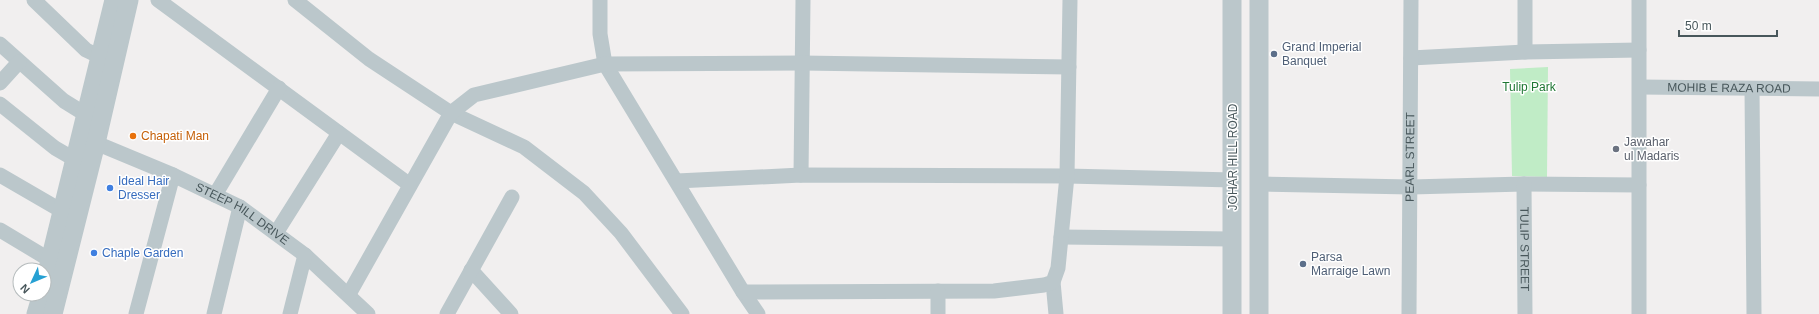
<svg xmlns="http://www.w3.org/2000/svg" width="1819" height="314" font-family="Arial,sans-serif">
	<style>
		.green { fill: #c0ecc6 }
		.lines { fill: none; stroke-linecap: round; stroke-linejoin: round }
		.minor { stroke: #bbc7cb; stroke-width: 15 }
		.tertiary { stroke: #bbc7cb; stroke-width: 19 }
		.service-dot { fill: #5c6f8a; stroke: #fff; stroke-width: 1.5 }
		.food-dot { fill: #e8710a; stroke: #fff; stroke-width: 1.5 }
		.worship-dot { fill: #6b7280; stroke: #fff; stroke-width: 1.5 }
		.shop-dot { fill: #3f7fe0; stroke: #fff; stroke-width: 1.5 }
		.labels { text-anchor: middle; stroke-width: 3; stroke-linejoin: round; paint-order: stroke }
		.service-label { font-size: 12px; fill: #4e5e75; stroke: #fff; text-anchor: start }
		.park-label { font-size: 12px; fill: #1e7733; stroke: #fff }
		.street-label { font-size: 12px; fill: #48575b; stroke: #fff }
		.food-label { font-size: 12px; fill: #c56008; stroke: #fff; text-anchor: start }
		.worship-label { font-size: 12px; fill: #5b616d; stroke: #fff; text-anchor: start }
		.shop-label { font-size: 12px; fill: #366cbe; stroke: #fff; text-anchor: start }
	</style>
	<rect width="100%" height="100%" fill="#f1efef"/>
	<polygon class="green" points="1548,67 1547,177 1512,176 1510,69"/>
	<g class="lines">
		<g class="minor">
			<polyline points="34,0 86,50 109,61"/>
			<polyline points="158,0 410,185"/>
			<polyline points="295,0 369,59 451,113 524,147 584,193 621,233 682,314"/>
			<polyline points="600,0 600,34 605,64 743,292 758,314"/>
			<polyline points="1525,0 1525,52"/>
			<polyline points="0,44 64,101 85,114"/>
			<polyline points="1411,58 1525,52 1639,50"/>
			<polyline points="0,83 19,62"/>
			<path id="s1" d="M1640,87L1819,89"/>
			<polyline points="1752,89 1754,314"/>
			<polyline points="0,104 55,148 74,159"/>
			<path id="s2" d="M96,143L173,175L240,207L305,255L368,314"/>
			<polyline points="0,175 62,211"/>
			<polyline points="801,175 803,0"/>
			<polyline points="677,181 801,175 1067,176 1233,180"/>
			<polyline points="1259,184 1411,187 1524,184 1639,185"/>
			<path id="s3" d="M1524,184L1525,314"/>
			<polyline points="215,195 279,88"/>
			<polyline points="0,230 50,260"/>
			<polyline points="276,233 339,133"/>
			<polyline points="1061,237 1232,239"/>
			<polyline points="471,270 511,314"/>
			<polyline points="1053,282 1056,314"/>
			<polyline points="743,292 994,291 1044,285 1053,282 1058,268 1067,176 1070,0"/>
			<polyline points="349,294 451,113 474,95 605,64 802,63 1069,67"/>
			<polyline points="136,314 173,175"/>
			<polyline points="214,314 240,207"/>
			<polyline points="290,314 305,255"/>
			<polyline points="447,314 512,197"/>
			<polyline points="938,314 938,291"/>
			<path id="s4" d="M1409,314L1411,0"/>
			<polyline points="1639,314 1639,0"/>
		</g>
		<g class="tertiary">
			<polyline points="44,285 114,0"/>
			<polyline points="36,314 42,294"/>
			<polyline points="53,314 96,143 129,0"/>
			<polyline points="1232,314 1232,0"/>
			<polyline points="1259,314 1259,0"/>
		</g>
	</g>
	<g class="service-dot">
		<circle cx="1274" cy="54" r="4"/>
		<circle cx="1303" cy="264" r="4"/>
	</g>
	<circle class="food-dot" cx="133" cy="136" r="4"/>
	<circle class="worship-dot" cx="1616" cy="149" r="4"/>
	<g class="shop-dot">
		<circle cx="110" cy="188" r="4"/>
		<circle cx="94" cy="253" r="4"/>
	</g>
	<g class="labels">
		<g class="service-label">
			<text x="1282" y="51">Grand Imperial<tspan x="1282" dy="14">Banquet</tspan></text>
			<text x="1311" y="261">Parsa<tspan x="1311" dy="14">Marraige Lawn</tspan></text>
		</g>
		<g class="park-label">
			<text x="1529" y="91">Tulip Park</text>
		</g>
		<g class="street-label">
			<text dy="4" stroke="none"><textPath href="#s1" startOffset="89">MOHIB E RAZA ROAD</textPath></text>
			<text transform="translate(1233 157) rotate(-90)" y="4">JOHAR HILL ROAD</text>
			<text dy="4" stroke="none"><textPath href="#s4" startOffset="157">PEARL STREET</textPath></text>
			<text dy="4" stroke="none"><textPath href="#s2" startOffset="163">STEEP HILL DRIVE</textPath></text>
			<text dy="4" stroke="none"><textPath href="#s3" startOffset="65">TULIP STREET</textPath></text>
		</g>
		<g class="food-label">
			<text x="141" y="140">Chapati Man</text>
		</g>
		<g class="worship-label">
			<text x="1624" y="146">Jawahar<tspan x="1624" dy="14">ul Madaris</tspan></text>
		</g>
		<g class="shop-label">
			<text x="118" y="185">Ideal Hair<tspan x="118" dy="14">Dresser</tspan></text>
			<text x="102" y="257">Chaple Garden</text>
		</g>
	</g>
	<g transform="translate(32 282) rotate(226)"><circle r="19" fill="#ffffff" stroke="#b6bcbd"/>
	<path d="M0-3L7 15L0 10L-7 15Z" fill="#26a0d3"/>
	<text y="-6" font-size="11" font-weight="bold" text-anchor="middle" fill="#48575b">N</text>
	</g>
	<path d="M1679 30v6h98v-6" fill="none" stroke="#48575b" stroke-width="2"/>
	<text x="1685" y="30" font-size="12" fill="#48575b" stroke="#ffffff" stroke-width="3" paint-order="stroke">50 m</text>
</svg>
